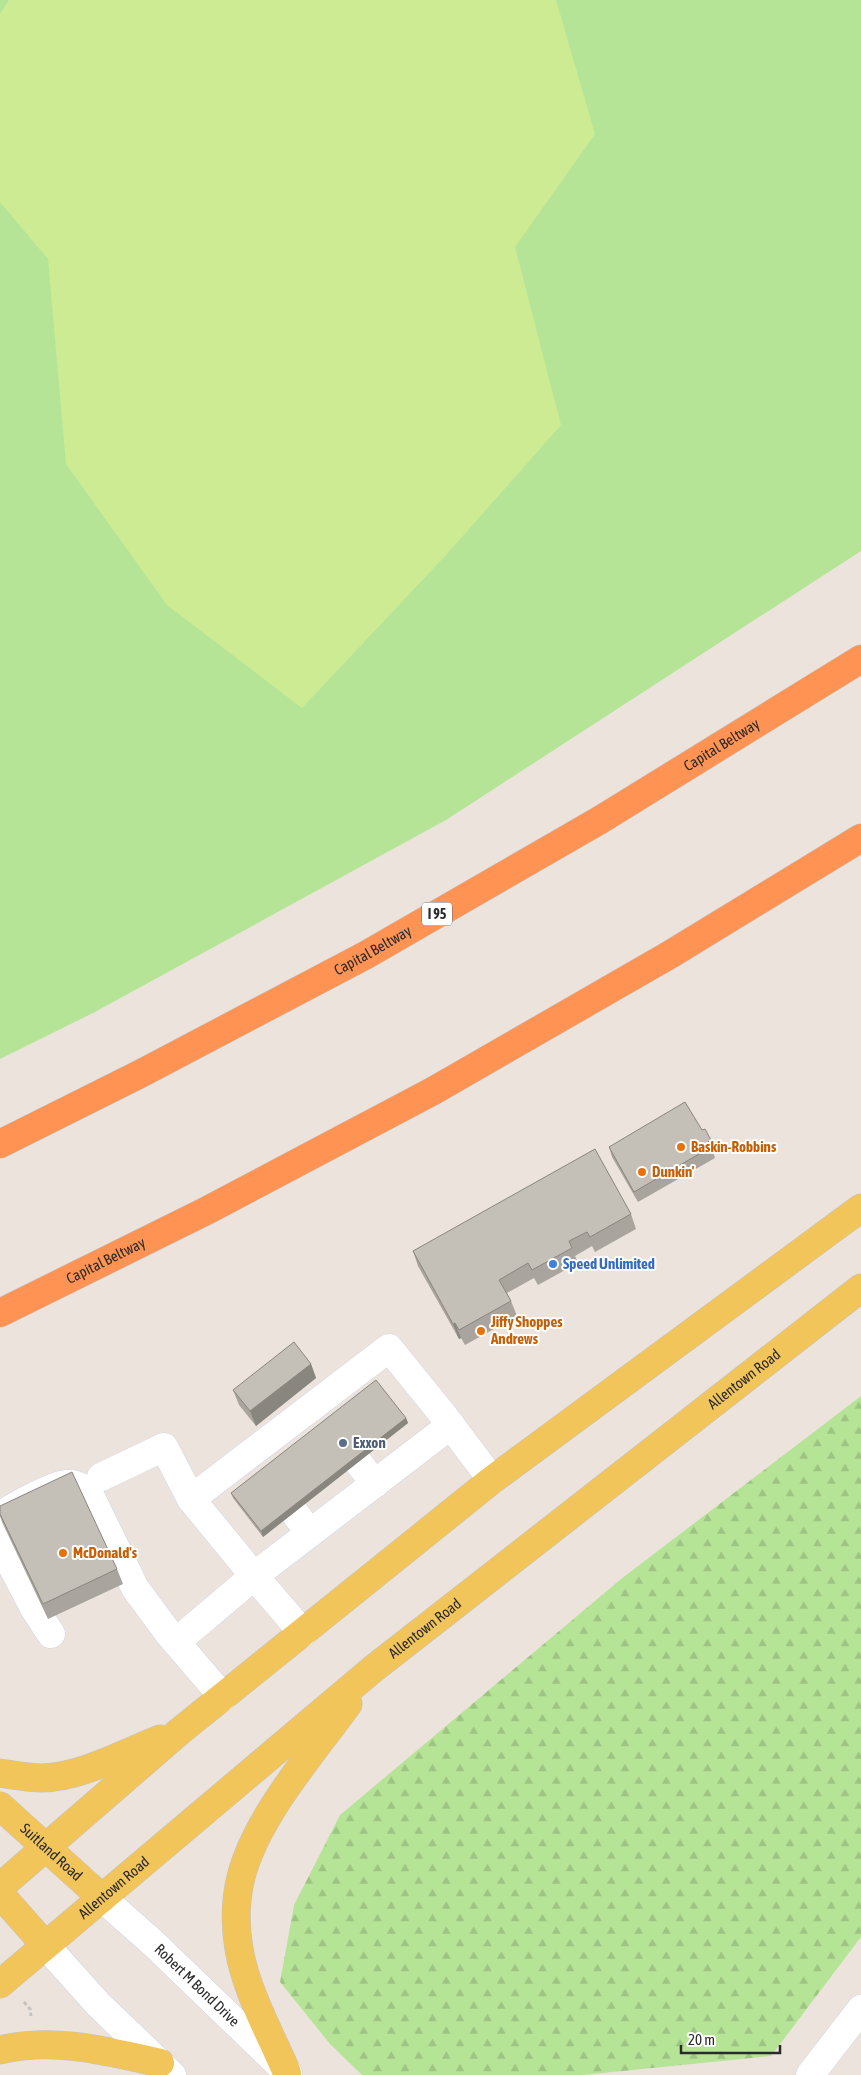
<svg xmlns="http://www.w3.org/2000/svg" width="861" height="2075" font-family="'Asap Condensed',sans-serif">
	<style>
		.grass { fill: #b6e497 }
		.forest { fill: url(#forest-firs) }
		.pitch { fill: #cceb93 }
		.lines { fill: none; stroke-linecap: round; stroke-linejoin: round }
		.minor-casing { stroke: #d1d6e3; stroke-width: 29 }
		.major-casing { stroke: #c3c3c3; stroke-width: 29 }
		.highway-casing { stroke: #c3c3c3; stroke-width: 29 }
		.path { stroke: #c3c3c3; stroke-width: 3; stroke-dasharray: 4 2.5; stroke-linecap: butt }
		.minor { stroke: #fff; stroke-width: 28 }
		.major { stroke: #f2c55b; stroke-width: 28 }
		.highway { stroke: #ff9354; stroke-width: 28 }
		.wall { fill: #a9a49d }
		.shaded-wall { fill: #898680 }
		.building { fill: #c4bfb7; stroke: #898680 }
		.food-dot { fill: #e8710a; stroke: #fff; stroke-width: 2 }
		.shop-dot { fill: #3f7fe0; stroke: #fff; stroke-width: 2 }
		.service-dot { fill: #5c6f8a; stroke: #fff; stroke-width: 2 }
		.labels { text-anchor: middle; stroke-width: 4; stroke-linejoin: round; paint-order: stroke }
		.shield { fill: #fff; stroke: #6a6a6a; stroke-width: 1 }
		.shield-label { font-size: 14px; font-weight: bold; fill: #2a2a2a }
		.street-label { font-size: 15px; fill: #2a2a2a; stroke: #fff }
		.food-label { font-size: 15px; font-weight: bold; fill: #c56008; stroke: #fff; text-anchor: start }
		.shop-label { font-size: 15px; font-weight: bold; fill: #366cbe; stroke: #fff; text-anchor: start }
		.service-label { font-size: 15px; font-weight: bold; fill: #4e5e75; stroke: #fff; text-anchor: start }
	</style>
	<defs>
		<pattern id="forest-firs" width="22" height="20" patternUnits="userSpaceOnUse" patternTransform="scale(1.25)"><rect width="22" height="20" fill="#b6e497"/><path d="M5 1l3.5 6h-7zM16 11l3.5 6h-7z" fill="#9dc482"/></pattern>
	</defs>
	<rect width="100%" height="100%" fill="#ece4dc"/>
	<polygon class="grass" points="0,0 861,0 861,551 446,820 93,1013 0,1059"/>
	<polygon class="forest" points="861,1396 861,1937 771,2056 583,2075 362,2075 330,2044 280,1982 294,1905 340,1815 621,1579"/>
	<polygon class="pitch" points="9,0 556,0 595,134 515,247 561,425 446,555 302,708 167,605 66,464 48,259 0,202 0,14"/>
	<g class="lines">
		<g class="minor-casing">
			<g id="minor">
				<polyline points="358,1462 375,1484"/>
				<polyline points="101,1477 164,1447 191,1499"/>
				<polyline points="294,1512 310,1533"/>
				<path d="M0,1517C8,1508 54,1485 66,1484C75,1483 81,1487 88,1491L135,1588L169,1634L223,1697"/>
				<polyline points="0,1543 34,1608 51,1634"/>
				<polyline points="303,1633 254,1576 191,1499 389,1348 440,1411 492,1480"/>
				<polyline points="176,1642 254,1576 451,1425"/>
				<path id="s1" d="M102,1898L152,1942L288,2073"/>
				<polyline points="45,1945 98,2004 172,2075"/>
				<polyline points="810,2075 861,2009"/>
			</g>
		</g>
		<g class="major-casing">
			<g id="major">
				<path d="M0,1773C13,1775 29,1778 42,1778C81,1777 125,1753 160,1739"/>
				<path id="s2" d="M0,1806L102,1898"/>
				<polyline points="0,1887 180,1731 492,1480 861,1208"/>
				<polyline points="0,1894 45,1945"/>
				<path id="s3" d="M0,1984L373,1669L861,1288"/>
				<path d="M0,2050C54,2037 107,2051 160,2063"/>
				<path d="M287,2073C271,2035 246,1991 239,1949C235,1926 235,1901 241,1877C256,1817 312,1754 348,1704"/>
			</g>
		</g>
		<g class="highway-casing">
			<g id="highway">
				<path id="s4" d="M0,1144L140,1074L366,955L600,820L861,659"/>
				<path id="s5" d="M0,1313L206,1211L433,1091L671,954L861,838"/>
			</g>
		</g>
		<polyline class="path" points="24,2002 30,2009 31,2016"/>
		<use href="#minor" class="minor"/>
		<use href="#major" class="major"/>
		<use href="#highway" class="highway"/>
	</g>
	<g class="wall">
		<polygon points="702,1130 711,1140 715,1151 713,1152 715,1158 638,1202 612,1157 609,1147"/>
		<polygon points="631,1214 636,1229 595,1252 592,1246 575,1256 578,1263 538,1285 534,1278 507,1293 511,1301 517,1316 465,1345 461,1338 459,1339 418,1266 413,1251"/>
		<polygon points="311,1364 316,1378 256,1426 239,1405 233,1390"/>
		<polygon points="406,1418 408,1423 263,1537 233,1498 231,1493"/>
		<polygon points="0,1506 117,1569 123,1584 48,1619 2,1522 0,1516"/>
	</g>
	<g class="shaded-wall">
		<polygon points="711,1140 715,1151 713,1152 708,1142"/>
		<polygon points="455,1323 461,1338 459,1339 453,1324"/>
		<polygon points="311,1364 316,1378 256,1426 250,1411"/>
		<polygon points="406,1418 408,1423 263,1537 261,1531"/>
	</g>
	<g class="building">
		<polygon points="685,1102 702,1130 705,1129 711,1140 708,1142 711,1147 634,1192 609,1147"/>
		<polygon points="595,1149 631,1214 590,1237 587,1232 569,1241 572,1248 532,1270 528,1263 499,1280 511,1301 459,1330 455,1323 453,1324 413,1251"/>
		<polygon points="294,1342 311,1364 250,1411 233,1390"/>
		<polygon points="376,1380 406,1418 261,1531 231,1493"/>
		<polygon points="72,1472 117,1569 43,1604 0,1514 0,1506"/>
	</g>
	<g class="food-dot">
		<circle cx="681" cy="1147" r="5"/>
		<circle cx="642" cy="1172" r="5"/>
		<circle cx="481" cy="1331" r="5"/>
		<circle cx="63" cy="1553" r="5"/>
	</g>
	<circle class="shop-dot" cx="553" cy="1264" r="5"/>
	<circle class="service-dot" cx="343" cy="1443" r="5"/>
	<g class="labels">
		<rect class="shield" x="422" y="902.5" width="30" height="23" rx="4"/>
		<g class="shield-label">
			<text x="437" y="919">I 95</text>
		</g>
		<g class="street-label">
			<text dy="5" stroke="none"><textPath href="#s4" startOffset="825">Capital Beltway</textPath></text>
			<text dy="5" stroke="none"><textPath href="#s4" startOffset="420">Capital Beltway</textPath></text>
			<text dy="5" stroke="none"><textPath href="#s5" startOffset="118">Capital Beltway</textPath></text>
			<text dy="5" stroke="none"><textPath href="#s3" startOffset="959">Allentown Road</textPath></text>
			<text dy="5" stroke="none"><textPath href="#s3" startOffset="554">Allentown Road</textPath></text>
			<text dy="5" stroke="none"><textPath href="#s2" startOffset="69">Suitland Road</textPath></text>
			<text dy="5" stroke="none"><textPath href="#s3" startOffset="149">Allentown Road</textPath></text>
			<text dy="5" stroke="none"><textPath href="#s1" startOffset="129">Robert M Bond Drive</textPath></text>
		</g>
		<g class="food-label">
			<text x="691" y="1152">Baskin-Robbins</text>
			<text x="652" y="1177">Dunkin'</text>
			<text x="491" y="1327">Jiffy Shoppes<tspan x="491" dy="17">Andrews</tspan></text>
			<text x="73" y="1558">McDonald's</text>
		</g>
		<g class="shop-label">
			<text x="563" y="1269">Speed Unlimited</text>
		</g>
		<g class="service-label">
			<text x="353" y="1448">Exxon</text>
		</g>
	</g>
	<path d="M681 2045v8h99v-8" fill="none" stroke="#2a2a2a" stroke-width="2.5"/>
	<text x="688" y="2045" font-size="15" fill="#2a2a2a" stroke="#ffffff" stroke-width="4" paint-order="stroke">20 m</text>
</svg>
